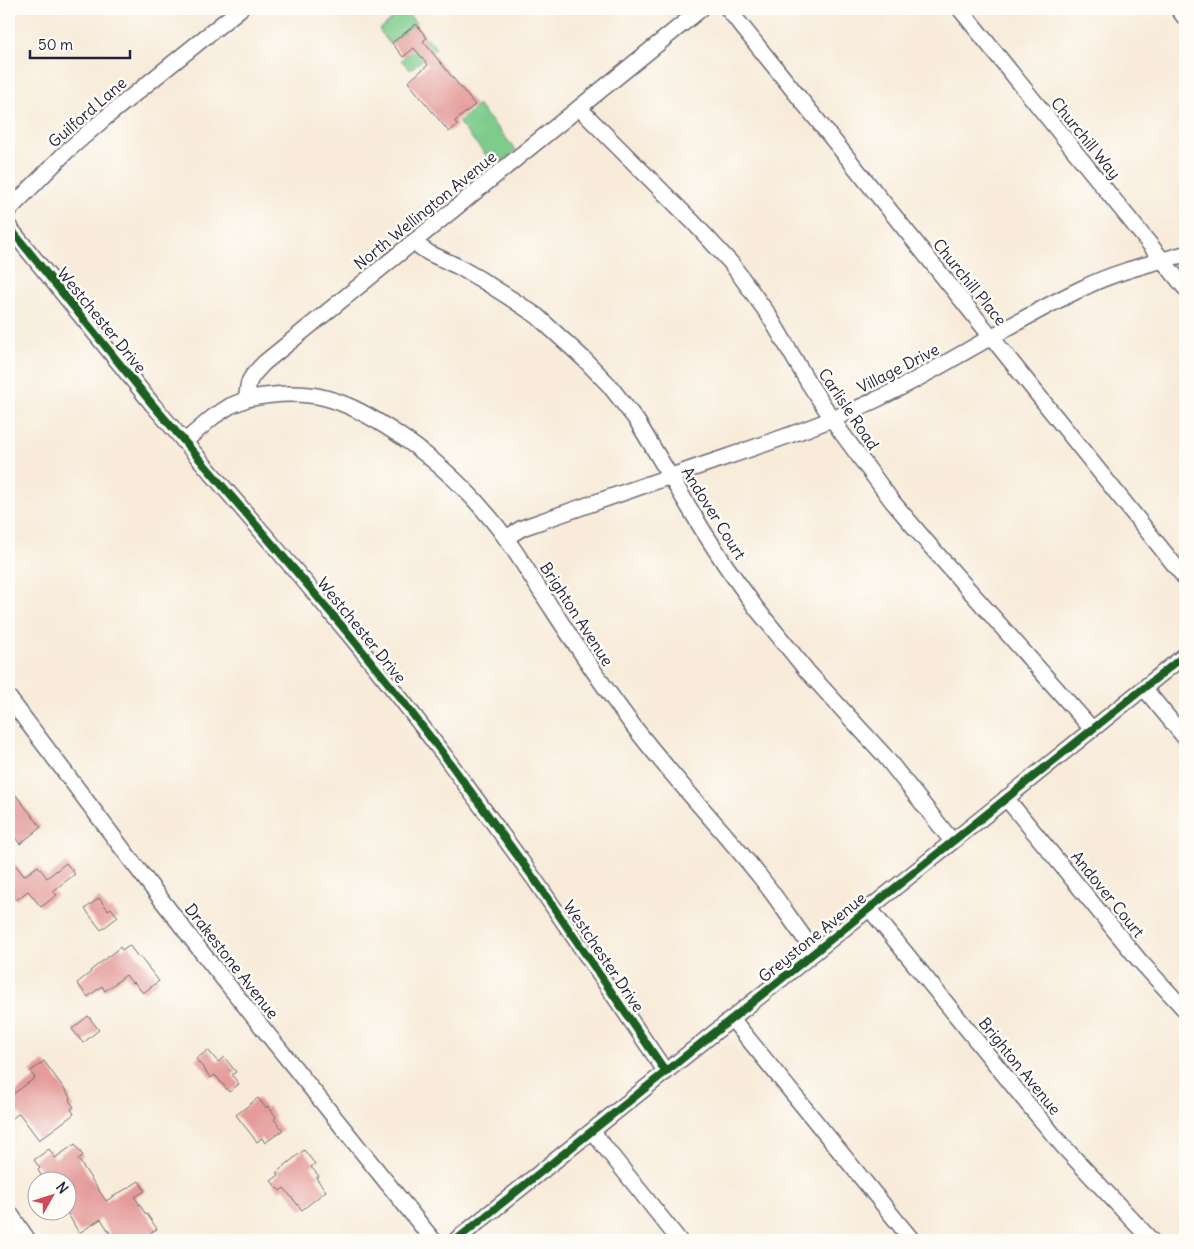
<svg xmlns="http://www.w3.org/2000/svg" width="1194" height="1249" font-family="Delius,sans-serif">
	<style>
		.green { fill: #7dcc8c; stroke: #507764 }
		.building { fill: #e49b9a }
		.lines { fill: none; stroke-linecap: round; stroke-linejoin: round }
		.minor-casing { stroke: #6d6872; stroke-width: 18 }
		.minor { stroke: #fff; stroke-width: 15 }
		.cycleway-casing { stroke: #fdfcf7; stroke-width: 11 }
		.cycleway { stroke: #1b5e20; stroke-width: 8 }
		.labels { text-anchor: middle; stroke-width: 5; stroke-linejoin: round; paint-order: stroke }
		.street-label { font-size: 16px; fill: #22223b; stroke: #fdfcf7 }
	</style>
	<rect width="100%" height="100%" fill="#fdfcf7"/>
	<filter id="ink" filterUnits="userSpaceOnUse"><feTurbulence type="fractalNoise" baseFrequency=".02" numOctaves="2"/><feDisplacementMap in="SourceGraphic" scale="10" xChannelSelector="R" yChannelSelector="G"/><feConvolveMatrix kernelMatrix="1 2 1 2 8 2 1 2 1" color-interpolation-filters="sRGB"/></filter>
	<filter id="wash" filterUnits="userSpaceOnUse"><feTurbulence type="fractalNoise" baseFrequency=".0096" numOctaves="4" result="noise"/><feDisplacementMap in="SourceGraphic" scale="20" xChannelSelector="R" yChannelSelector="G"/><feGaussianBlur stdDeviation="1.12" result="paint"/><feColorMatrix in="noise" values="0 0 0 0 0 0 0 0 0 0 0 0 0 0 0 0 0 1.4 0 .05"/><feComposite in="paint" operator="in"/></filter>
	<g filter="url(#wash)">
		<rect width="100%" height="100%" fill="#f8ebd9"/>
		<g class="green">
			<polygon points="405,9 416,23 390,44 379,30"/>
			<polygon points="428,38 436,48 410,70 401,60"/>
			<polygon points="478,105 516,150 496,167 458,122"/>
		</g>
		<g id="blocks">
			<g class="building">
				<polygon points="416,24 427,38 423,41 475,105 455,121 457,125 449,132 408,82 428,65 414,48 403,57 392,43"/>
				<polygon points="15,794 41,827 20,844 9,830 9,799"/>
				<polygon points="9,856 24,876 38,866 47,878 66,863 75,874 53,891 57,895 41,907 28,891 16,900 14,896 9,900"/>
				<polygon points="99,898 108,910 111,908 118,917 101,930 85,909"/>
				<polygon points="129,945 138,957 139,956 159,981 143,993 134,982 132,983 126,975 105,991 102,986 88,997 77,983 91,972 90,971 120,947 122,950"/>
				<polygon points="88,1016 99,1030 83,1043 72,1029"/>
				<polygon points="208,1050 218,1062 224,1057 236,1072 232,1075 239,1084 229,1092 215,1075 211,1078 196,1059"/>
				<polygon points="44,1061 71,1098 69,1100 74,1107 71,1109 74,1114 39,1140 19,1113 9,1121 9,1097 35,1078 30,1072"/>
				<polygon points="258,1098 266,1108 268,1106 276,1117 274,1119 283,1130 265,1143 262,1138 257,1142 236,1115"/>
				<polygon points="75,1144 83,1156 78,1159 106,1201 139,1181 145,1191 135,1197 146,1215 147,1214 157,1229 139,1240 119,1240 116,1236 113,1238 101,1219 79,1233 68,1214 68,1182 45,1182 38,1170 40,1168 34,1160 49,1149 55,1158"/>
				<polygon points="304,1150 315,1164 311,1167 319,1176 316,1178 326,1191 302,1210 284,1188 280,1191 271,1181 279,1175 277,1172"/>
			</g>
		</g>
	</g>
	<g filter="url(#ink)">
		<use href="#blocks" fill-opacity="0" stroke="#6d6872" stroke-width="1"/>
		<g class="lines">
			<g class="minor-casing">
				<g id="minor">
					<polyline points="728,9 1185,578"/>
					<polyline points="960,9 1185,288"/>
					<polyline points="1178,9 1185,18"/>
					<polyline points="579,108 693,222 731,263 768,314 808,382 841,432 892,501 931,547 1092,729"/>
					<polyline points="9,210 67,151 105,118 240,9"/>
					<polyline points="9,227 153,405 305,582 352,638 401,699 444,755 535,880 666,1072"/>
					<polyline points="415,241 420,247 429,253 457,266 480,279 510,298 537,316 584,359 609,385 637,421 702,529 726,566 756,608 807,671 884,755 952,841"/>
					<path d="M247,399C311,386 343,398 396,433C429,455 460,482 486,513C508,538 525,567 543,595C568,633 593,672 620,708C663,768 715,820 761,878C780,902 796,928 815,952"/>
					<path d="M184,442L213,417L230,406L247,399C247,379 251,377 264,363L701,9"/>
					<path d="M506,538L522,528C581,507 640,487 700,466C750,449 800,433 849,412C931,377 1004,325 1085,287C1115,272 1153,263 1185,254"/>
					<polyline points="1144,688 1185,738"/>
					<polyline points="9,698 137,868 204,955 433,1240"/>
					<polyline points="1006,798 1139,960 1185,1010"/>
					<polyline points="869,908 1027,1103 1062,1145 1151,1240"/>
					<polyline points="732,1019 912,1240"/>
					<polyline points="592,1131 679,1240"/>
					<polyline points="9,1212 28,1240"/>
					<polyline points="456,1240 1185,655"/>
				</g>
			</g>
			<use href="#minor" class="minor"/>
			<g class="cycleway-casing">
				<g id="cycleway">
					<polyline points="9,227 153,405 305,582 352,638 401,699 444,755 535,880 666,1072"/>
					<polyline points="456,1240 1185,655"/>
				</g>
			</g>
			<use href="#cycleway" class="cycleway"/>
		</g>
	</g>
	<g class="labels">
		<g class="street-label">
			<text transform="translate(87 112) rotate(-41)" y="6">Guilford Lane</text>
			<text transform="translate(1086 138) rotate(51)" y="6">Churchill Way</text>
			<text transform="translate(425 210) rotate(-39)" y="6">North Wellington Avenue</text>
			<text transform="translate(970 282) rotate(51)" y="6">Churchill Place</text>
			<text transform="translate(102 320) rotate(51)" y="6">Westchester Drive</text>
			<text transform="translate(898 368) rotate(-27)" y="6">Village Drive</text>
			<text transform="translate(849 409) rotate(56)" y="6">Carlisle Road</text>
			<text transform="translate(714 513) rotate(58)" y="6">Andover Court</text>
			<text transform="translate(577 614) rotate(57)" y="6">Brighton Avenue</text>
			<text transform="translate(362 630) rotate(51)" y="6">Westchester Drive</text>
			<text transform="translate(1108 894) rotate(51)" y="6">Andover Court</text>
			<text transform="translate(812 937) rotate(-39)" y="6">Greystone Avenue</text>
			<text transform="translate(604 956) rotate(56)" y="6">Westchester Drive</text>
			<text transform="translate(232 961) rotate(52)" y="6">Drakestone Avenue</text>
			<text transform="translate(1020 1066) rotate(51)" y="6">Brighton Avenue</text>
		</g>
	</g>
	<rect width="1194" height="1249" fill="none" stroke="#fdfcf7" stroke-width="30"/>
	<g transform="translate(52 1196) rotate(51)"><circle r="24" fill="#fdfcf7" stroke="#a5a5ac"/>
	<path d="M0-4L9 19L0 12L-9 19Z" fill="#d1495b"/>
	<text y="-8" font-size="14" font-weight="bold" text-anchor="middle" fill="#22223b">N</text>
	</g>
	<path d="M30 50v8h100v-8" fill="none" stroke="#22223b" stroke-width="2.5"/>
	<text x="38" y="50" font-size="15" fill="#22223b" stroke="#fdfcf7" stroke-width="4" paint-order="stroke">50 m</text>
</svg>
